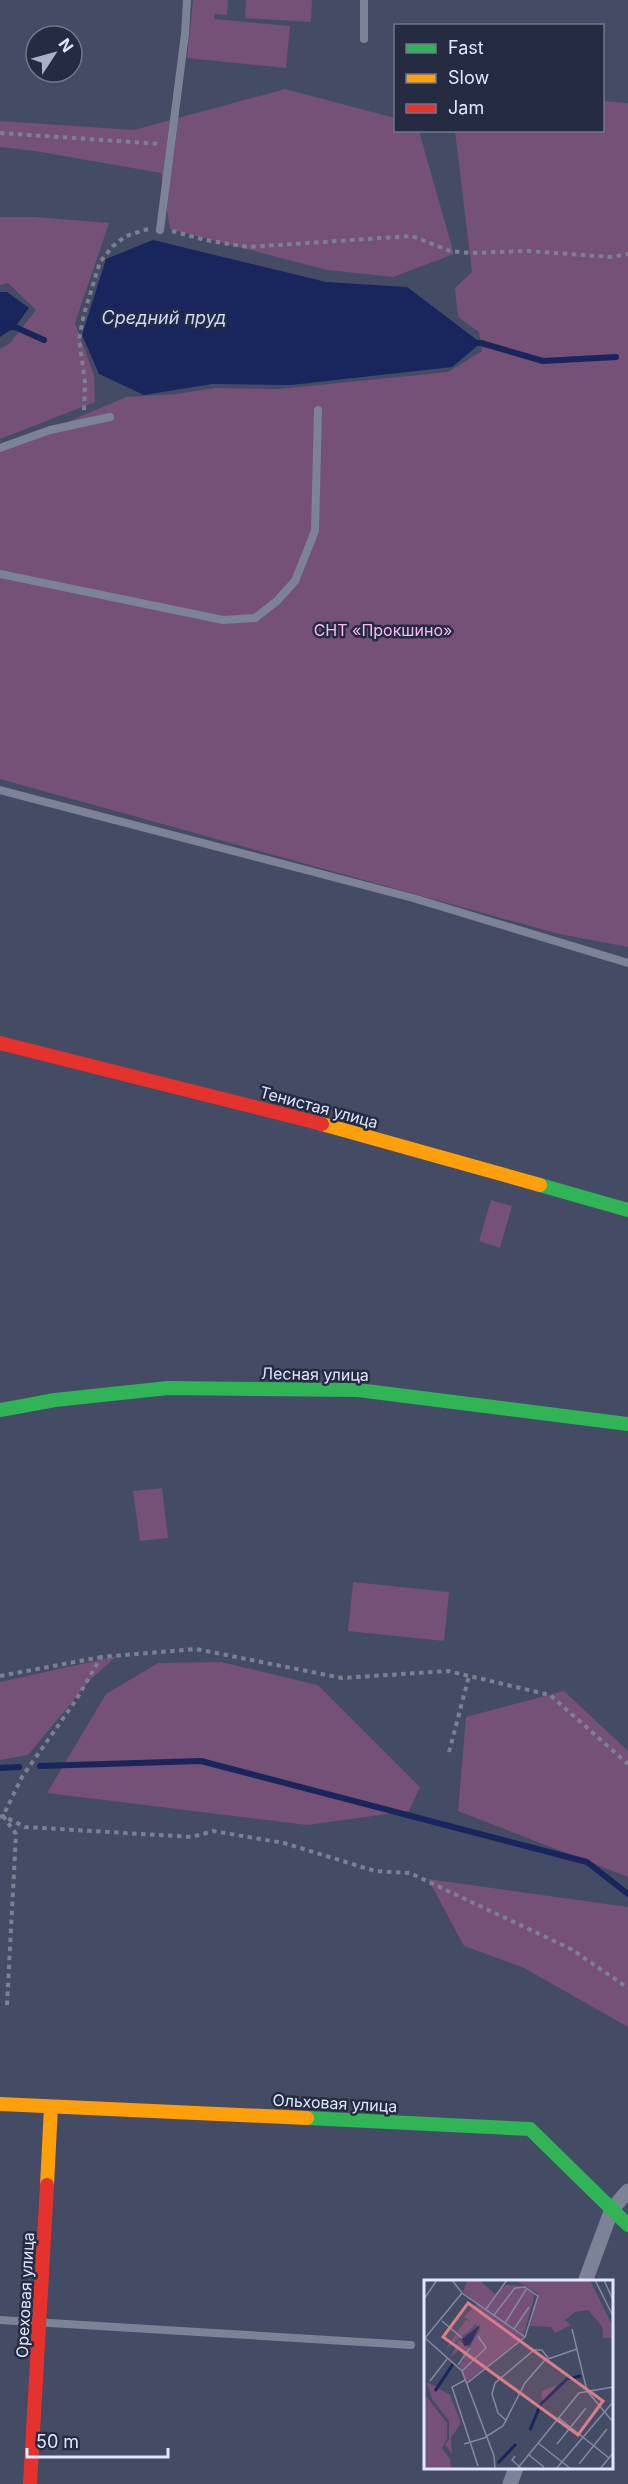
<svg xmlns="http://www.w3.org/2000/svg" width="628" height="2484" font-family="Inter,sans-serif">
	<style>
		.green { fill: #755077 }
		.water { fill: #19255d }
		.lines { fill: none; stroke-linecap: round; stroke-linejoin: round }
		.stream { stroke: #19255d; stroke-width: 6 }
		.path { stroke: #7b8193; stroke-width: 4; stroke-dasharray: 4.5 4.5; stroke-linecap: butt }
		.lane { stroke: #7d8396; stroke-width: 8 }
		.street { stroke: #7d8396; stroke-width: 15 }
		.fast { stroke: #30b455; stroke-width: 14 }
		.slow { stroke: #ff9f0a; stroke-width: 14 }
		.jam { stroke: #e5322d; stroke-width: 14 }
		.labels { text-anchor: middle; stroke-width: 5; stroke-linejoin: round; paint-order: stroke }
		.park-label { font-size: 16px; fill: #fbb9f5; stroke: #252c42 }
		.street-label { font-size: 16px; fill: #dfe7fe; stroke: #252c42 }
		.water-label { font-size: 18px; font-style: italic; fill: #cbd9ff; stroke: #252c42 }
		.inset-river { fill: none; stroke: #19255d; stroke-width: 3 }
		.inset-road { fill: none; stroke: #8289a2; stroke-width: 1.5 }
		.view { fill: #da7e88; fill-opacity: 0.15; stroke: #da7e88; stroke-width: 3 }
		.inset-edge { fill: none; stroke: #dfe7fe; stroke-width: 3 }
	</style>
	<rect width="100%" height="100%" fill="#444b64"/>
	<g class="green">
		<polygon points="193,0 228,0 227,15 215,14 214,19 290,26 286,68 187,58"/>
		<polygon points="246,0 312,0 311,22 245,18"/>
		<polygon points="285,89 395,118 396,130 419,131 454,254 393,277 327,270 170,229 161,173 35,151 0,147 0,121 134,130"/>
		<polygon points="603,101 628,103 628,947 559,934 0,779 0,451 126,397 177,394 215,388 279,389 448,372 482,351 479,332 458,317 455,288 472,272 455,131 602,130"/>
		<polygon points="0,217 35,217 109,223 75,323 94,375 95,402 0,439 0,349 10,343 36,310 8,283 0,285"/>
		<polygon points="491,1200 512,1206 500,1248 479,1241"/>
		<polygon points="162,1488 168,1538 140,1541 133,1491"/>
		<polygon points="353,1582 449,1592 444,1641 348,1631"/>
		<polygon points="117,1656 91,1679 28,1755 0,1760 0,1682"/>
		<polygon points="221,1662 318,1685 420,1787 409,1811 307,1825 47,1793 106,1694 158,1663"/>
		<polygon points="564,1691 628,1751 628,1877 458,1811 466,1717"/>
		<polygon points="428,1879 628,1907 628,2027 524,1968 464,1946"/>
	</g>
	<g class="water">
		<polygon points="153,240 326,282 407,287 481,343 452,367 291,385 212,384 144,395 99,374 82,335 106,259"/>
		<polygon points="0,292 7,292 29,308 15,327 0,337"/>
	</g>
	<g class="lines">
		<g class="stream">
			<polyline points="0,328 15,327 44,340"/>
			<polyline points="473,343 481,343 543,361 616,357"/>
			<polyline points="40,1766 201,1761 587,1862 628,1894"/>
			<polyline points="0,1768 19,1767"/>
		</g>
		<g class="path">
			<polyline points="0,133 161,144"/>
			<polyline points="172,231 205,240 248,247 412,236 450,251 470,253 527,251 612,257 628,254"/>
			<polyline points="84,410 85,382 79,339 84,314 100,262 113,246 126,236 148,229"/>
			<polyline points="0,1676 101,1657"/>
			<polyline points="449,1752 469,1676"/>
			<polyline points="0,1817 3,1816 25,1827 192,1837 213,1831 284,1843 375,1871 410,1873 571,1949 628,1988"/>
			<polyline points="7,2005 16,1834 3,1816 22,1777 76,1700 101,1657 196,1649 342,1678 448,1671 550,1695 628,1764"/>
		</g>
		<g class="lane">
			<polyline points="364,0 364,39"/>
			<polyline points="160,230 185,34 187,0"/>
			<polyline points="0,448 50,430 110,417"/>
			<polyline points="0,574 223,620 255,618 277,601 295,581 315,531 318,410"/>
			<polyline points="0,790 413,898 628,963"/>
			<polyline points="0,2320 411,2345"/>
		</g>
		<g class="street">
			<polyline points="585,2282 612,2209 628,2191"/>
			<polyline points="510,2484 516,2468"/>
		</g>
		<g class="fast">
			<polyline points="540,1185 628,1210"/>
			<polyline points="0,1410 55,1400 168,1388 358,1390 628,1424"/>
			<polyline points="307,2118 530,2129 628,2225"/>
		</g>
		<g class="slow">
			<polyline points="322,1124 540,1185"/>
			<polyline points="0,2104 307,2118"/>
			<polyline points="47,2185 51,2107"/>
		</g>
		<g class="jam">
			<polyline points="0,1043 322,1124"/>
			<polyline points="30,2484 47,2185"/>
		</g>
	</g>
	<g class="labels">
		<g class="park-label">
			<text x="383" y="636">СНТ «Прокшино»</text>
		</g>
		<g class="street-label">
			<text transform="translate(319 1107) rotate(15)" y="6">Тенистая улица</text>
			<text transform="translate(315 1374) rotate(1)" y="6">Лесная улица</text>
			<text transform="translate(335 2103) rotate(3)" y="6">Ольховая улица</text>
			<text transform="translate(25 2295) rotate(-87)" y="6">Ореховая улица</text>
		</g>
		<g class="water-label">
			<text x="164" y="324">Средний пруд</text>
		</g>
	</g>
	<g transform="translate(424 2280)">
		<rect width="189" height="189" fill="#444b64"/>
		<path d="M43,0H55L71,14L82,5L98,6L111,14L99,57L43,102L35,85L40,80L37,68L26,78L35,60L45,68L57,48L40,37L53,23L39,12ZM90,0H166L189,47V58H179L178,46L164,30L151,32L141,40L147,45L131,53L127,47L106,46L114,13ZM42,40L51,43L49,47L21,70ZM3,102L26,115L37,143L27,158L28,174L21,165L25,159V141L8,119ZM132,105L130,113L118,126V111ZM3,117L23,143V159L18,168L26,179L27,189H0V120Z" fill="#755077"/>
		<path d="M56,45L46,65L40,66L38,59Z" fill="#19255d"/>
		<path class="inset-river" d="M11,111L29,84M116,125L143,99L157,96M106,150L116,126M74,183L92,164"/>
		<path class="inset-road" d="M28,0L38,13L101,57M171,0L189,36M180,0L189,20M0,19L13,0M62,29L83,0M18,41L38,58M81,43L103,8M90,49L105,27M148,49L163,111L189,142M1,58L38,91L70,176L71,189M1,58L38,13M34,85L46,68M38,91L62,68L54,56M41,100L28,107L54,186M6,101L23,79M42,104L101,57L114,16L101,7L91,8L70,35M135,138L185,178M83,141L74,133L68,114L71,103L110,70H118L124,78M114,163L147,189M40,164L60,158L79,146L101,103L121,80L153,69M133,164L162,128M105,175L120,187M91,176L88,180L98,189M155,184L183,149M93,189L155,113L189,107M132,189L189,122M176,189L189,173"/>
		<path class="view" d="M44,23L179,121L154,155L19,57Z"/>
		<rect width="189" height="189" class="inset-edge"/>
	</g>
	<rect x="394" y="24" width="210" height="108" fill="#252c42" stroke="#6f778d" stroke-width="1.5"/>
	<rect x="406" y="44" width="30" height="9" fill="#30b455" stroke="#6f778d" stroke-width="1.5"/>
	<text x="448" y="54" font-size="18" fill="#dfe7fe">Fast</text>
	<rect x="406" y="74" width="30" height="9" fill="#ff9f0a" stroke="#6f778d" stroke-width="1.5"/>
	<text x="448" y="84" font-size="18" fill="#dfe7fe">Slow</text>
	<rect x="406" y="104" width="30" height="9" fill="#e5322d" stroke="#6f778d" stroke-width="1.5"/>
	<text x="448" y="114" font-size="18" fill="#dfe7fe">Jam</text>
	<g transform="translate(54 54) rotate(54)"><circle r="28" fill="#252c42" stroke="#6f778d" stroke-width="1.5"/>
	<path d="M0-4.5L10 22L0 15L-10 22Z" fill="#a9b0c8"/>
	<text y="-9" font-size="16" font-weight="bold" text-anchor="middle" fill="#dfe7fe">N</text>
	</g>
	<path d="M27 2448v9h141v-9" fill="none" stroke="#dfe7fe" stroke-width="3"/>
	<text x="36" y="2448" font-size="18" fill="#dfe7fe" stroke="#252c42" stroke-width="4.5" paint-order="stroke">50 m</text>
</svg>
